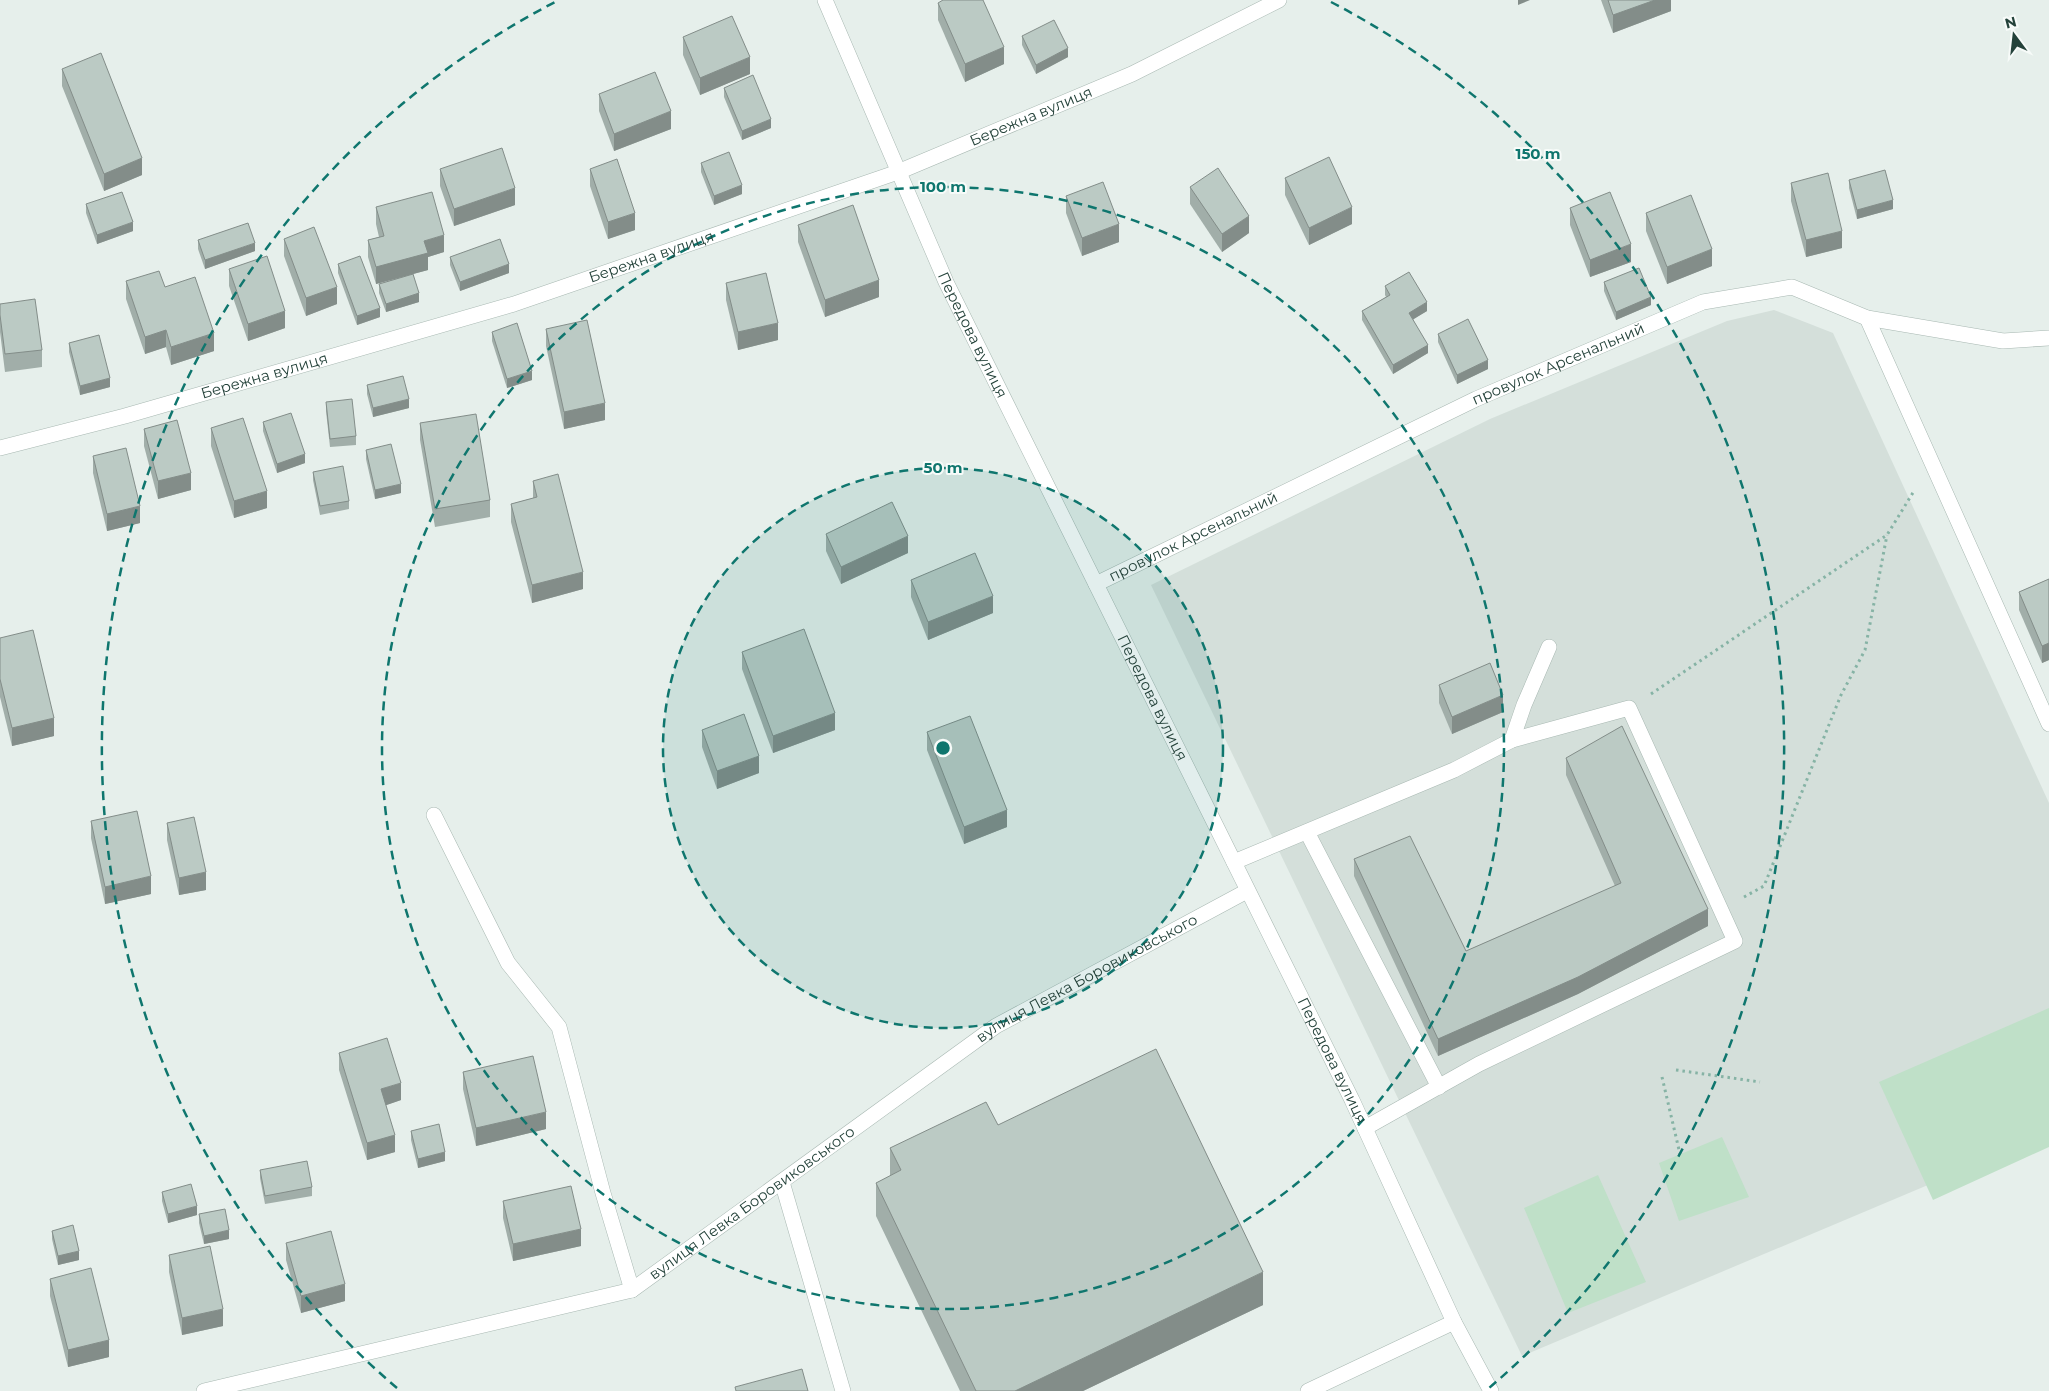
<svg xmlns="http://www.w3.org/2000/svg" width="2049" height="1391" font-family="Montserrat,sans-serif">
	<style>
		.built { fill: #d4dfda }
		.green { fill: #bfe0c8 }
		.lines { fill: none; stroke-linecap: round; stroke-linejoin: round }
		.service-casing { stroke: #a8b8b2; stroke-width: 16 }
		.minor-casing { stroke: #a8b8b2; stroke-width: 16 }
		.path { stroke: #86b3a5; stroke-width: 3; stroke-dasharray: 2.5 4; stroke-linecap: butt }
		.service { stroke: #fff; stroke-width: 15 }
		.minor { stroke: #fff; stroke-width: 15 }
		.wall { fill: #a1aea9 }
		.shaded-wall { fill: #838d89 }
		.building { fill: #bbcac4; stroke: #838d89 }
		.ring { fill: none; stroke: #0f766e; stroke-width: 2.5; stroke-dasharray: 9 6 }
		.labels { text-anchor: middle; stroke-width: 4; stroke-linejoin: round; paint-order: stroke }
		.street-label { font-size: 15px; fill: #24423a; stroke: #f7fbf9 }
		.centre { fill: #0f766e; stroke: #f7fbf9; stroke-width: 2.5 }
		.ring-label { font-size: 15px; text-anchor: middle; font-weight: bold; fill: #0f766e; stroke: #f7fbf9; stroke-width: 4; stroke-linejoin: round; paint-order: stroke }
	</style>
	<rect width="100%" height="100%" fill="#e6efeb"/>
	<polygon class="built" points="1774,310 1833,333 2049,803 2049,1134 1522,1356 1151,585 1490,419 1727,321"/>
	<g class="green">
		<polygon points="2049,1008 2049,1147 1933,1200 1879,1082"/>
		<polygon points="1722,1137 1749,1197 1679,1221 1659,1163"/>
		<polygon points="1598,1175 1646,1282 1568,1313 1524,1208"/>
	</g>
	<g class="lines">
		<g class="service-casing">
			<g id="service">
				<polyline points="1867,318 2049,724"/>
				<polyline points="434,815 508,963 559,1027 603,1193 632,1290"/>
				<polyline points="1307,832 1439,1087"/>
				<polyline points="1234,862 1454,770 1512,740 1524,705 1549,647"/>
				<polyline points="1365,1128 1479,1064 1735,941 1629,708 1512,740"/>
				<polyline points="782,1182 843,1391"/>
				<polyline points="1308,1391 1454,1322"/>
			</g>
		</g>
		<g class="minor-casing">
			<g id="minor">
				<path id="s1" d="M825,0L946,282L1352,1100L1454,1322L1491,1391"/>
				<path id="s2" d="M0,448L125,416L514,304L898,172L1132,74L1279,0"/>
				<path id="s3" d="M1096,584L1476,399L1703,302L1792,287L1867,318L2003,341L2049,338"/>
				<path id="s4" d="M204,1391L632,1290L996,1026L1247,891"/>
			</g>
		</g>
		<g class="path">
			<polyline points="1651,694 1887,535 1914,491"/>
			<polyline points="1744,897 1764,886 1841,695 1865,650 1887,535"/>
			<polyline points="1676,1070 1760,1082"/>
			<polyline points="1662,1077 1680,1154"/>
		</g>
		<use href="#service" class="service"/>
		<use href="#minor" class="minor"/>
	</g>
	<g class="wall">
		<polygon points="1601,0 1671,0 1671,11 1613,33"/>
		<polygon points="938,3 1004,64 965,82 938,20"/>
		<polygon points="1022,36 1068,57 1036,74 1022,45"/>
		<polygon points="683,37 750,74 700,95 683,55"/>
		<polygon points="62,69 142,175 104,191 62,86"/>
		<polygon points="724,88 771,128 742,140 724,97"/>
		<polygon points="599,94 671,129 614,151 599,111"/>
		<polygon points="701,163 742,194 714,205 701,172"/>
		<polygon points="440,169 515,205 454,226 440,186"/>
		<polygon points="590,169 635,230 608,239 590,186"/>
		<polygon points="1285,178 1352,224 1309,245 1285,195"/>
		<polygon points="1849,180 1893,209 1857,219 1849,188"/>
		<polygon points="1791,183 1842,248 1806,257 1791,201"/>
		<polygon points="1190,187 1249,233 1222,252 1190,204"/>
		<polygon points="1066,196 1119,242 1082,256 1066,213"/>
		<polygon points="86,204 133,231 97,244 86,213"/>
		<polygon points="376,207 444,252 428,257 428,270 413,274 419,302 386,312 379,293 379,284 402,277 376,284 368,257 368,240 379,237 376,224"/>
		<polygon points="1570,208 1631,262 1590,277 1570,225"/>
		<polygon points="1646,213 1712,266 1667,284 1646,231"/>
		<polygon points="798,225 879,297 825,317 798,242"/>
		<polygon points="284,239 337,304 306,316 284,256"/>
		<polygon points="198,240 255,251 205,269 198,249"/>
		<polygon points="450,257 509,273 460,291 450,265"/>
		<polygon points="338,264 380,317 357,325 338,273"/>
		<polygon points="229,269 285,328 248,341 229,286"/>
		<polygon points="126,281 165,287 214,351 171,365 166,347 145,354 126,299"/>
		<polygon points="1604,282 1651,305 1616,320 1604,291"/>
		<polygon points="726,283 778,340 738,350 726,300"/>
		<polygon points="1385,286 1427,311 1413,319 1428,353 1393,374 1362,320 1362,311 1386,297 1385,295"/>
		<polygon points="0,304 42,350 42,367 5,372 0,332"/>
		<polygon points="546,329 605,420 564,429 546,346"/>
		<polygon points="492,332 532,380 507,388 492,341"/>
		<polygon points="1438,334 1488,369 1457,384 1438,342"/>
		<polygon points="69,343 110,387 80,395 69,352"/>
		<polygon points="367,385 409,408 373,417 367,394"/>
		<polygon points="326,402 356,436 356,445 330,447 326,411"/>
		<polygon points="263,422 305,463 277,473 263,431"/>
		<polygon points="420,423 490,500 490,517 435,527 420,440"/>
		<polygon points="211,428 267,508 234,518 211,446"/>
		<polygon points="144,429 191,490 158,499 144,446"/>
		<polygon points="366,450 401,493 375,499 366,459"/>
		<polygon points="93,456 140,523 107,531 93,473"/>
		<polygon points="313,472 349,501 349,509 320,515 313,480"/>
		<polygon points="533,481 583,589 532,603 511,522 511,504 533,498"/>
		<polygon points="826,534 908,553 841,584 826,551"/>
		<polygon points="2049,579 2049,660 2042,663 2019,610 2019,592"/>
		<polygon points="911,580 993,613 928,640 911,597"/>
		<polygon points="0,638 54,736 12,746 0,697"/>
		<polygon points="742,652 835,730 773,753 742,669"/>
		<polygon points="1439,685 1503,712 1452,734 1439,703"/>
		<polygon points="702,730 759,773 717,789 702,747"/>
		<polygon points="927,732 1007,827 964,844 927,750"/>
		<polygon points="1566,758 1708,926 1578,994 1438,1056 1354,876 1354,859 1466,951 1615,886 1566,775"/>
		<polygon points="91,821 151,894 105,904 91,838"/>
		<polygon points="167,823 206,890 179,895 167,840"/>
		<polygon points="339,1053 401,1100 386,1105 395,1152 367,1160 339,1070"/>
		<polygon points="463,1072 546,1129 476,1146 463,1089"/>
		<polygon points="998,1125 1263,1305 1083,1391 960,1391 876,1216 876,1183 890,1176 890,1148"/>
		<polygon points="411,1131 445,1161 418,1168 411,1140"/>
		<polygon points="260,1170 312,1187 312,1196 265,1204 260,1178"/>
		<polygon points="162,1192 197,1215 168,1223 162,1201"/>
		<polygon points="503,1201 581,1246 513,1261 503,1218"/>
		<polygon points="199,1214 229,1239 204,1244 199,1223"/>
		<polygon points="52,1231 79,1260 58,1265 52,1239"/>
		<polygon points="286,1243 345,1301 301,1313 286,1260"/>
		<polygon points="169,1255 223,1326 182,1335 169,1272"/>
		<polygon points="50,1279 109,1357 68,1367 50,1296"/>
	</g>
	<g class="shaded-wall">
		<polygon points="1518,0 1530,0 1518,5"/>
		<polygon points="1655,0 1671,0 1671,11 1613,33 1613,15"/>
		<polygon points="1004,47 1004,64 965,82 965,64"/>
		<polygon points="1068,48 1068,57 1036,74 1036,65"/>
		<polygon points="750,57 750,74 700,95 700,78"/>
		<polygon points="671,111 671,129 614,151 614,134"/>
		<polygon points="771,119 771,128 742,140 742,131"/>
		<polygon points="142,158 142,175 104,191 104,174"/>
		<polygon points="742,185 742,194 714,205 714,196"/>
		<polygon points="515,188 515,205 454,226 454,209"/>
		<polygon points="1893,200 1893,209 1857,219 1857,210"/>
		<polygon points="1352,207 1352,224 1309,245 1309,228"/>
		<polygon points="635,213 635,230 608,239 608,222"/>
		<polygon points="1249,216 1249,233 1222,252 1222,234"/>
		<polygon points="133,222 133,231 97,244 97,235"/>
		<polygon points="1119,224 1119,242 1082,256 1082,238"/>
		<polygon points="1842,231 1842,248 1806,257 1806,240"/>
		<polygon points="444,235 444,252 428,257 428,270 376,284 376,267 424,241"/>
		<polygon points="255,243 255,251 205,269 205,260"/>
		<polygon points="1631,244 1631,262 1590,277 1590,260"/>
		<polygon points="1712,249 1712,266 1667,284 1667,267"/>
		<polygon points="509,264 509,273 460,291 460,282"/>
		<polygon points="879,280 879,297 825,317 825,300"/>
		<polygon points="337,287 337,304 306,316 306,298"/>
		<polygon points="419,293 419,302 386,312 386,304"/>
		<polygon points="1651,297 1651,305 1616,320 1616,312"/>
		<polygon points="1427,302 1427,311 1409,322 1409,313"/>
		<polygon points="380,308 380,317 357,325 357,316"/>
		<polygon points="285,311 285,328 248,341 248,324"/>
		<polygon points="778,323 778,340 738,350 738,332"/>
		<polygon points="166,330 166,347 145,354 145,337"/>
		<polygon points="214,333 214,351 171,365 171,347"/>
		<polygon points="1428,345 1428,353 1393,374 1393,365"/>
		<polygon points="1488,360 1488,369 1457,384 1457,375"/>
		<polygon points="532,371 532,380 507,388 507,379"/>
		<polygon points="110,378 110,387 80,395 80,386"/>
		<polygon points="409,399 409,408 373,417 373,408"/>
		<polygon points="605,403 605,420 564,429 564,412"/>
		<polygon points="305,454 305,463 277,473 277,464"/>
		<polygon points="191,473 191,490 158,499 158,481"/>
		<polygon points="401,484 401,493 375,499 375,490"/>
		<polygon points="267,491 267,508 234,518 234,501"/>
		<polygon points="140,506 140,523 107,531 107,514"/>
		<polygon points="908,536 908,553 841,584 841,567"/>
		<polygon points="583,572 583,589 532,603 532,585"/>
		<polygon points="993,596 993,613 928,640 928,622"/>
		<polygon points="2049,643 2049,660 2042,663 2042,646"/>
		<polygon points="1503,695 1503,712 1452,734 1452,717"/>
		<polygon points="835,713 835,730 773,753 773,736"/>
		<polygon points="54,718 54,736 12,746 12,728"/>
		<polygon points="759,756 759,773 717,789 717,771"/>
		<polygon points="1007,810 1007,827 964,844 964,827"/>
		<polygon points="206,872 206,890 179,895 179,878"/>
		<polygon points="151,876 151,894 105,904 105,887"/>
		<polygon points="1708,909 1708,926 1578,994 1438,1056 1438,1039"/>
		<polygon points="401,1083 401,1100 381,1107 381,1089"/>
		<polygon points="546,1112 546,1129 476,1146 476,1128"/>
		<polygon points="395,1135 395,1152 367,1160 367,1143"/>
		<polygon points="445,1152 445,1161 418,1168 418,1159"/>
		<polygon points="197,1206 197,1215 168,1223 168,1214"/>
		<polygon points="581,1229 581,1246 513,1261 513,1244"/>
		<polygon points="229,1230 229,1239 204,1244 204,1236"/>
		<polygon points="79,1251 79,1260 58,1265 58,1256"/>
		<polygon points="1263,1272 1263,1305 1083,1391 1015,1391"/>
		<polygon points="345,1284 345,1301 301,1313 301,1296"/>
		<polygon points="223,1309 223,1326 182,1335 182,1318"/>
		<polygon points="109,1340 109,1357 68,1367 68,1350"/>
	</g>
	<g class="building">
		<polygon points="943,0 983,0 1004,47 965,64 938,3"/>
		<polygon points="1608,0 1655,0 1613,15"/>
		<polygon points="732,16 750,57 700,78 683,37"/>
		<polygon points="1054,20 1068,48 1036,65 1022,36"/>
		<polygon points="101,53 142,158 104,174 62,69"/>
		<polygon points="655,72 671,111 614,134 599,94"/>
		<polygon points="753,75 771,119 742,131 724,88"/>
		<polygon points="502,148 515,188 454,209 440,169"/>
		<polygon points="729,152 742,185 714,196 701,163"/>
		<polygon points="1329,157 1352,207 1309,228 1285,178"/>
		<polygon points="617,159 635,213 608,222 590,169"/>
		<polygon points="1218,168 1249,216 1222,234 1190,187"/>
		<polygon points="1885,170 1893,200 1857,210 1849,180"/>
		<polygon points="1828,173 1842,231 1806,240 1791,183"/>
		<polygon points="1103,182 1119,224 1082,238 1066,196"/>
		<polygon points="122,192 133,222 97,235 86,204"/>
		<polygon points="432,192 444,235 424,241 428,253 376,267 368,240 384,236 376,207"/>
		<polygon points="1610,192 1631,244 1590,260 1570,208"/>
		<polygon points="1691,195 1712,249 1667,267 1646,213"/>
		<polygon points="853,205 879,280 825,300 798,225"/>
		<polygon points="248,223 255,243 205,260 198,240"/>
		<polygon points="314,227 337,287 306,298 284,239"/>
		<polygon points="500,239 509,264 460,282 450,257"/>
		<polygon points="267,256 285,311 248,324 229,269"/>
		<polygon points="360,256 380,308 357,316 338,264"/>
		<polygon points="1639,268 1651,297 1616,312 1604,282"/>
		<polygon points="159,271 165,287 195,277 214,333 171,347 166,330 145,337 126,281"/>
		<polygon points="1409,272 1427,302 1409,313 1428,345 1393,365 1362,311 1390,295 1385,286"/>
		<polygon points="766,273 778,323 738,332 726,283"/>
		<polygon points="413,274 419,293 386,304 379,284"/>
		<polygon points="35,299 42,350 5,354 0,315 0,304"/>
		<polygon points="1468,319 1488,360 1457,375 1438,334"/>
		<polygon points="587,320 605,403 564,412 546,329"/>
		<polygon points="517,323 532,371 507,379 492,332"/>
		<polygon points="99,335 110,378 80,386 69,343"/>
		<polygon points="403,376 409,399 373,408 367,385"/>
		<polygon points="352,399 356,436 330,439 326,402"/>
		<polygon points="291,413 305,454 277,464 263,422"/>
		<polygon points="476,414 490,500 435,509 420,423"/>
		<polygon points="243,418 267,491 234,501 211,428"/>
		<polygon points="177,420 191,473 158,481 144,429"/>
		<polygon points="391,444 401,484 375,490 366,450"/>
		<polygon points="126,448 140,506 107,514 93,456"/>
		<polygon points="343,466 349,501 320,506 313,472"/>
		<polygon points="558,474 583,572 532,585 511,504 537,497 533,481"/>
		<polygon points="892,502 908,536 841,567 826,534"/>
		<polygon points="975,553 993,596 928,622 911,580"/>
		<polygon points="2049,579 2049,643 2042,646 2019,592"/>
		<polygon points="804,629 835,713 773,736 742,652"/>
		<polygon points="33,630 54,718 12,728 0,679 0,638"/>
		<polygon points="1490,663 1503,695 1452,717 1439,685"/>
		<polygon points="744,714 759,756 717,771 702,730"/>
		<polygon points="970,716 1007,810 964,827 927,732"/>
		<polygon points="1622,726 1708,909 1578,977 1438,1039 1354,859 1410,836 1466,951 1621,883 1566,758"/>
		<polygon points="137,811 151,876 105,887 91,821"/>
		<polygon points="194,817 206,872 179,878 167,823"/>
		<polygon points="387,1038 401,1083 381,1089 395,1135 367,1143 339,1053"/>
		<polygon points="1156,1049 1263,1272 1015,1391 976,1391 876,1183 901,1170 890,1148 986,1102 998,1125"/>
		<polygon points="533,1056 546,1112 476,1128 463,1072"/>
		<polygon points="439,1124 445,1152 418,1159 411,1131"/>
		<polygon points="307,1161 312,1187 265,1196 260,1170"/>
		<polygon points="191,1184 197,1206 168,1214 162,1192"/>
		<polygon points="571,1186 581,1229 513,1244 503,1201"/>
		<polygon points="225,1209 229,1230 204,1236 199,1214"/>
		<polygon points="73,1225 79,1251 58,1256 52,1231"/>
		<polygon points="331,1231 345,1284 301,1296 286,1243"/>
		<polygon points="210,1246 223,1309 182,1318 169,1255"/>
		<polygon points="91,1268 109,1340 68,1350 50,1279"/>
		<polygon points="802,1369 808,1391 736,1391 735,1387"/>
	</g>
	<circle cx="943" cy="748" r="280" fill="#0f766e" fill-opacity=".12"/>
	<g class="ring">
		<circle cx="943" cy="748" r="280"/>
		<circle cx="943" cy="748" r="561"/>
		<path d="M397 1388A841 841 0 0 1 555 2M1331 2A841 841 0 0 1 1489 1388"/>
	</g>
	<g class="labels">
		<g class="street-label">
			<text dy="5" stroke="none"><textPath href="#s2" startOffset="1084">Бережна вулиця</textPath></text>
			<text dy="5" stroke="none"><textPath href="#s2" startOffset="679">Бережна вулиця</textPath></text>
			<text dy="5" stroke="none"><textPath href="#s1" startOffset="366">Передова вулиця</textPath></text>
			<text dy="5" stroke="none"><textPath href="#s3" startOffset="512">провулок Арсенальний</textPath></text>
			<text dy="5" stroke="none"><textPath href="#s2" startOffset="274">Бережна вулиця</textPath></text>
			<text dy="5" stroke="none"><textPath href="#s3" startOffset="108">провулок Арсенальний</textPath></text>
			<text dy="5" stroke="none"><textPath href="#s1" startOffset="771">Передова вулиця</textPath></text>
			<text dy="5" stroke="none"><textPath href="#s4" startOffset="992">вулиця Левка Боровиковського</textPath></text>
			<text dy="5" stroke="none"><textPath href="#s1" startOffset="1176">Передова вулиця</textPath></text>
			<text dy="5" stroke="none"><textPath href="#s4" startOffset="588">вулиця Левка Боровиковського</textPath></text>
		</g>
	</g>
	<circle cx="943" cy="748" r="8" class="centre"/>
	<g class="ring-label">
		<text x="1538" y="159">150 m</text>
		<text x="943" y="192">100 m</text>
		<text x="943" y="473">50 m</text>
	</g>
	<g transform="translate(2014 35) rotate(345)" stroke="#f7fbf9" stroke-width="4" paint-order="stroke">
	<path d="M0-4L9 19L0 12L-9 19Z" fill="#24423a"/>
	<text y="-8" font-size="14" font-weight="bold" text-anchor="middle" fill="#24423a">N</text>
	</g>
</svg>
